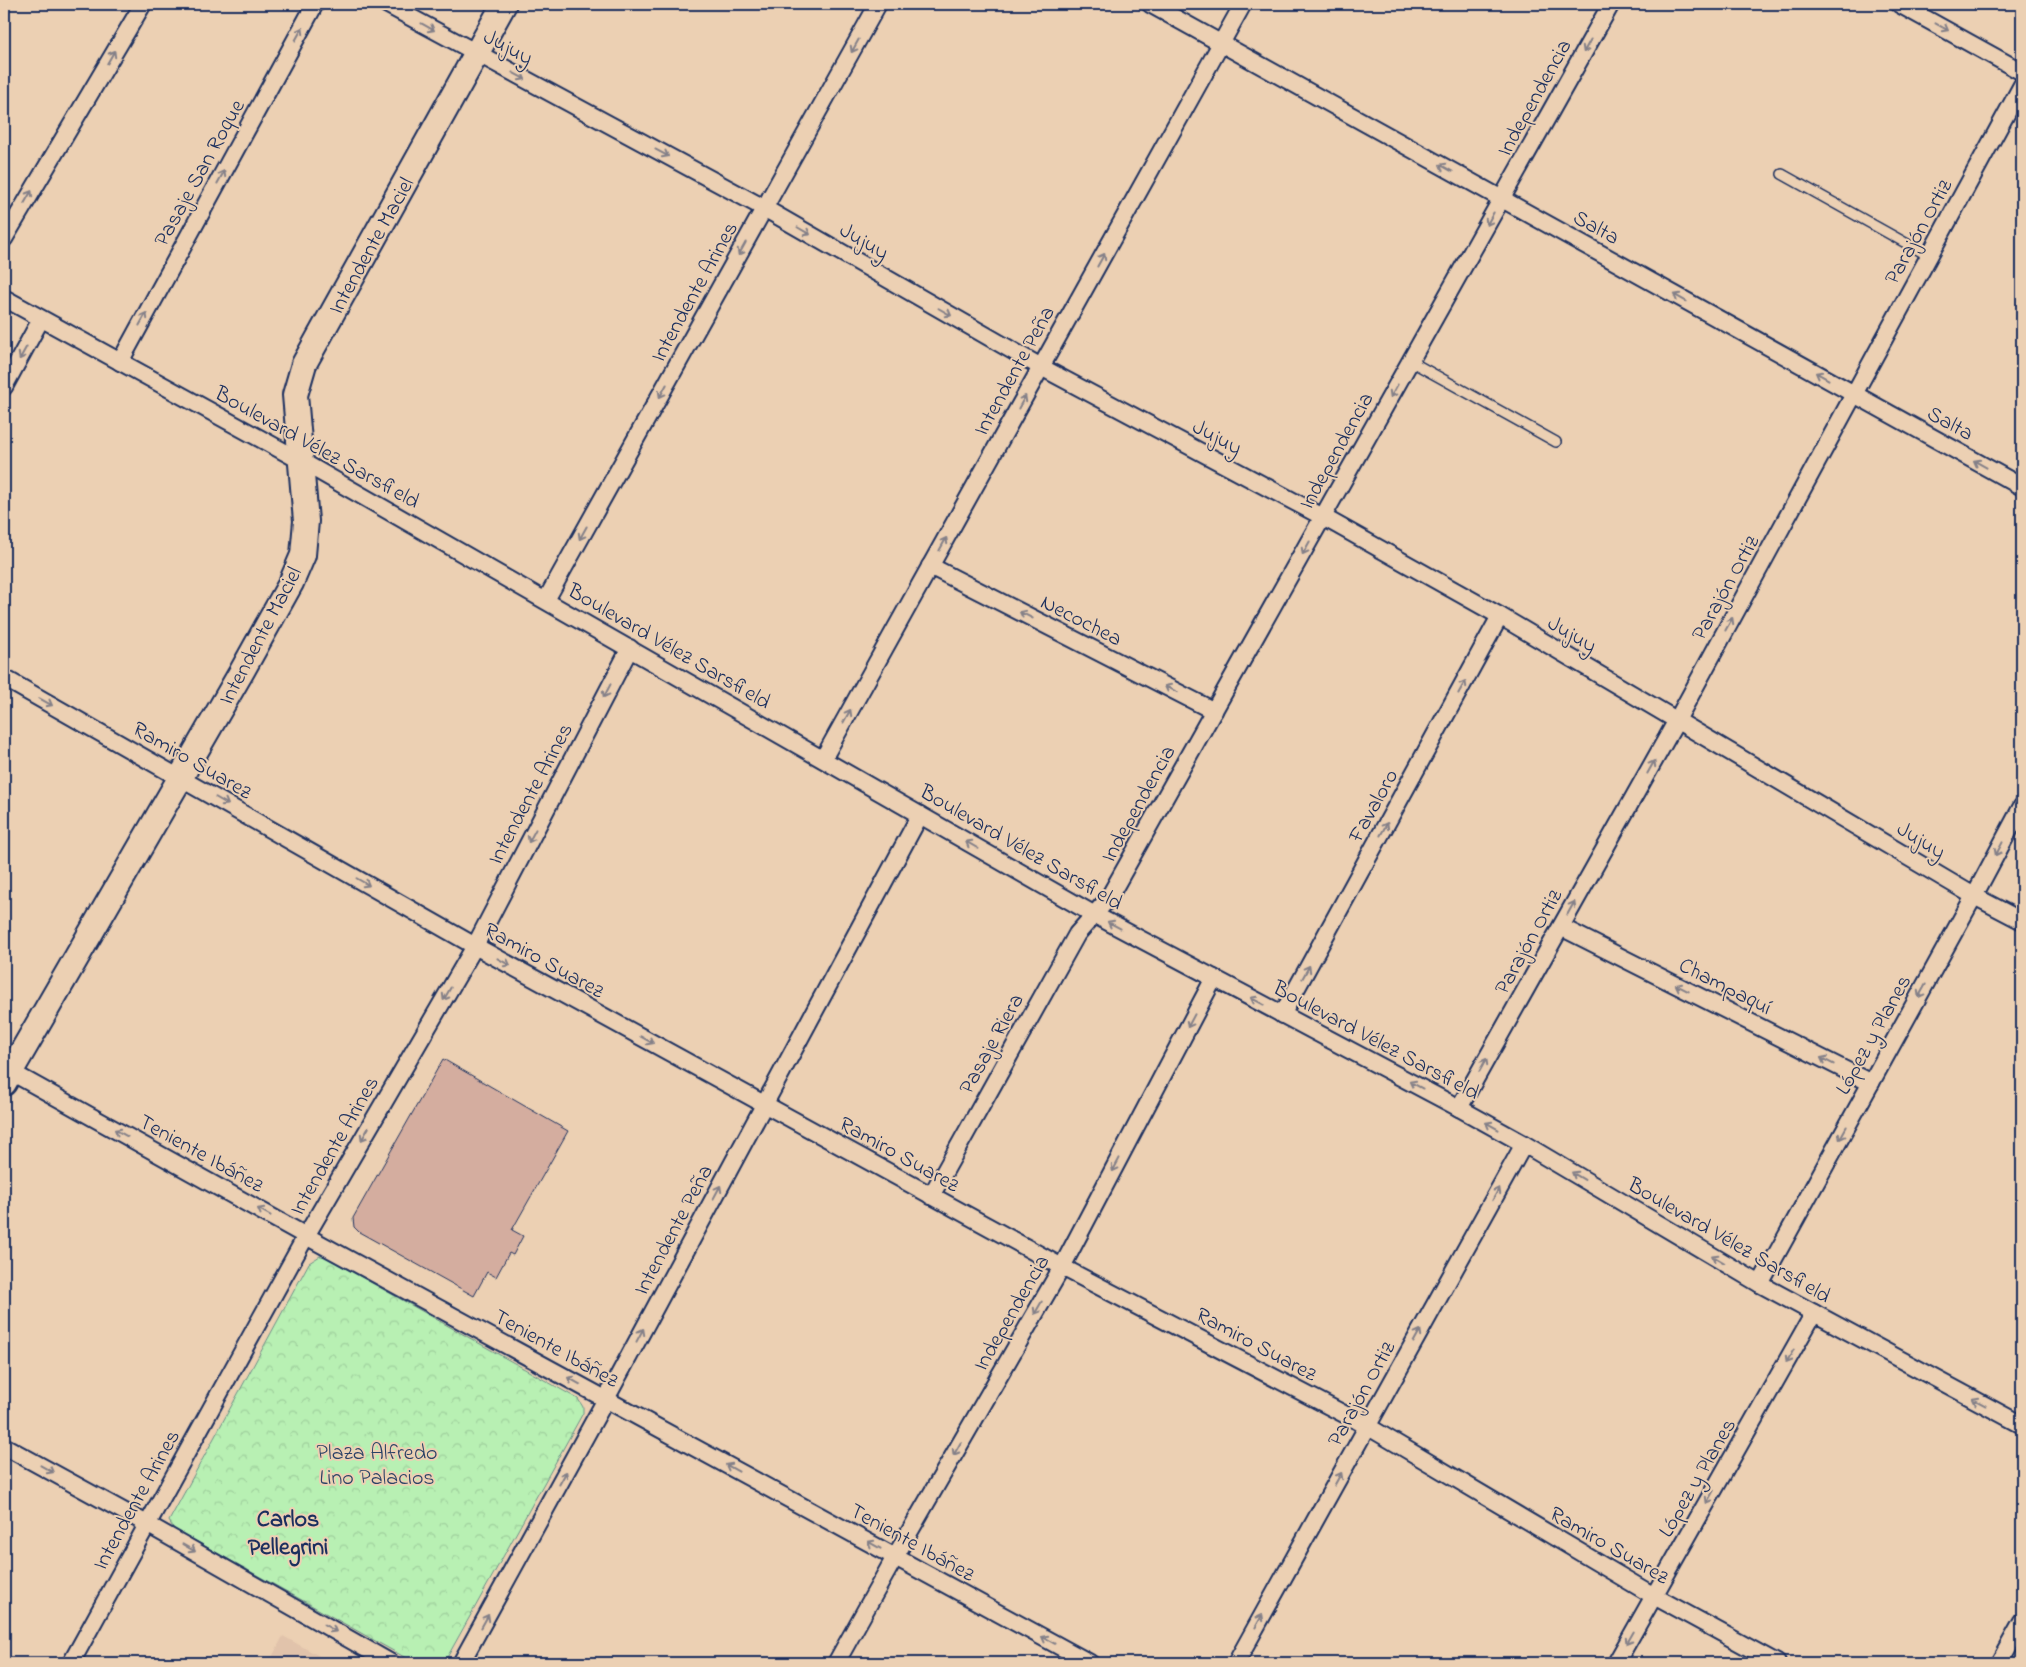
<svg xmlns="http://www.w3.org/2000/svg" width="2026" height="1667" font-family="'Indie Flower',sans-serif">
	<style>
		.built { fill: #e1c3ab }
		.park { fill: url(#park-crowns); stroke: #6a9088 }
		.building { fill: #d4ad9f; stroke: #1b2f5e }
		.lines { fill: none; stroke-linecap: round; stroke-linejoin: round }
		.service-casing { stroke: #1b2f5e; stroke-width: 12 }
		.minor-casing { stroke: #1b2f5e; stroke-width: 20 }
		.secondary-casing { stroke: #1b2f5e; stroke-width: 28 }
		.service { stroke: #ecd0b3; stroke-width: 9 }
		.minor { stroke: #ecd0b3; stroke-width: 16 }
		.secondary { stroke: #ecd0b3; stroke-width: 24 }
		.oneway { stroke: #848088 }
		.labels { text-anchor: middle; stroke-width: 4; stroke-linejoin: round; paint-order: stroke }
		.street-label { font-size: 22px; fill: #1b2f5e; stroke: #ecd0b3 }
		.park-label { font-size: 22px; fill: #2b4266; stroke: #ecd0b3 }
		.neighbourhood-label { font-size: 24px; font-weight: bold; fill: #1b2f5e; stroke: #ecd0b3 }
	</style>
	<defs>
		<pattern id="park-crowns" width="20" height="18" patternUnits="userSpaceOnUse" patternTransform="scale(1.25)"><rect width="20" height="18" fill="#b8f0b3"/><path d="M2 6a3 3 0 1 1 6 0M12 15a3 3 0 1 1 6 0" fill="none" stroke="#9ece9c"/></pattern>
	</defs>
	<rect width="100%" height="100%" fill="#ecd0b3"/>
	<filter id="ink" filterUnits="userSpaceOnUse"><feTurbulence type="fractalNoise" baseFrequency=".02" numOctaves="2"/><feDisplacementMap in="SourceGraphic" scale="10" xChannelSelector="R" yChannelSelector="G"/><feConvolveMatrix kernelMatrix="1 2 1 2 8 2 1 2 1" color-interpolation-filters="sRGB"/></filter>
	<g filter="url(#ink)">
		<polygon class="built" points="283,1636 332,1663 269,1663"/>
		<polygon class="park" points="320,1256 324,1256 578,1399 583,1407 583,1413 444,1663 415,1663 174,1529 169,1521 309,1263"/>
		<polygon class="building" points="443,1059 568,1131 512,1230 523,1236 513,1255 509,1253 496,1277 487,1272 474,1296 359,1232 354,1227 353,1218"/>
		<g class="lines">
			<g class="service-casing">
				<g id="service">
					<polyline points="1782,174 1929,256"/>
					<polyline points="1410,361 1556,442"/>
				</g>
			</g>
			<g class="minor-casing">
				<g id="minor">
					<polyline points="386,4 764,208 1041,367 1323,517 1500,616 1974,896 2022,921"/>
					<polyline points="1150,4 2022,487"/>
					<polyline points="1899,4 2022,72"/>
					<polyline points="4,239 143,4"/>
					<polyline points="4,298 301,461 1093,914 1459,1108 1524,1144 1760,1284 2022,1425"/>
					<polyline points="120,362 315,4"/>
					<polyline points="4,387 41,319"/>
					<polyline points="930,566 1214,711"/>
					<polyline points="546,600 878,4"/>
					<polyline points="4,678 475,946 1062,1267 1367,1426 1654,1596 1777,1663"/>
					<polyline points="823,759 1243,4"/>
					<polyline points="1561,927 1871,1083"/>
					<polyline points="1282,1015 1500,616"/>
					<polyline points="4,1068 306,1236 1090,1663"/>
					<polyline points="1459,1108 1677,720 2022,85"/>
					<polyline points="931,1196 1077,934 1108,899 1611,4"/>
					<polyline points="1760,1284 1974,896 2022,806"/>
					<polyline points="4,1446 147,1524 391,1663"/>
					<polyline points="71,1663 306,1236 475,946 630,648"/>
					<polyline points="461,1663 606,1399 920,815"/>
					<polyline points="836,1663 895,1557 1062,1267 1214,978"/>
					<polyline points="1236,1663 1524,1144"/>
					<polyline points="1616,1663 1814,1313"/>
					<polyline points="1999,1663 2022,1622"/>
				</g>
			</g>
			<g class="secondary-casing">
				<polyline id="secondary" points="4,1083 242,671 291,583 303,555 306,521 295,395 304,364 504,4"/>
			</g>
			<use href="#service" class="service"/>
			<use href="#minor" class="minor"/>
			<use href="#secondary" class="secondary"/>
		</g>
		<defs><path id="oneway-shaft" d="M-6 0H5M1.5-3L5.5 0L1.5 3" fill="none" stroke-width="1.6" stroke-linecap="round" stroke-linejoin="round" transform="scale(1.25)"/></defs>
		<g class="oneway">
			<use href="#oneway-shaft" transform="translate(428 27) rotate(29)"/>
			<use href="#oneway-shaft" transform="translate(1942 27) rotate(29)"/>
			<use href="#oneway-shaft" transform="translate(299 34) rotate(-61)"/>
			<use href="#oneway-shaft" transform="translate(855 46) rotate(119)"/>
			<use href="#oneway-shaft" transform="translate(1587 46) rotate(119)"/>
			<use href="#oneway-shaft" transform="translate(111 57) rotate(-60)"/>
			<use href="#oneway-shaft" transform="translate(519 76) rotate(28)"/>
			<use href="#oneway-shaft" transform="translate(662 153) rotate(28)"/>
			<use href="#oneway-shaft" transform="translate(1446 168) rotate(-151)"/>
			<use href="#oneway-shaft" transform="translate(221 177) rotate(-61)"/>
			<use href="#oneway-shaft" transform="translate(28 197) rotate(-60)"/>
			<use href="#oneway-shaft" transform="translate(1490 219) rotate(119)"/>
			<use href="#oneway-shaft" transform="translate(804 231) rotate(30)"/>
			<use href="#oneway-shaft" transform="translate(742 249) rotate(119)"/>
			<use href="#oneway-shaft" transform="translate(1101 260) rotate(-61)"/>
			<use href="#oneway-shaft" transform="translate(1680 298) rotate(-151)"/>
			<use href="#oneway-shaft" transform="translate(945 312) rotate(30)"/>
			<use href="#oneway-shaft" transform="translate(143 319) rotate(-61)"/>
			<use href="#oneway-shaft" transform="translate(23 353) rotate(119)"/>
			<use href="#oneway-shaft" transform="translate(1822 376) rotate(-151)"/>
			<use href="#oneway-shaft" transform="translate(663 391) rotate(119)"/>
			<use href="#oneway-shaft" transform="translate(1394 391) rotate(119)"/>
			<use href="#oneway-shaft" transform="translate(1022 402) rotate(-61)"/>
			<use href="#oneway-shaft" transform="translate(1980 464) rotate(-151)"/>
			<use href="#oneway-shaft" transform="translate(583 533) rotate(119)"/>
			<use href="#oneway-shaft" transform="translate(943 544) rotate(-61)"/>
			<use href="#oneway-shaft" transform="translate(1306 548) rotate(119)"/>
			<use href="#oneway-shaft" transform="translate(1026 615) rotate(-153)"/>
			<use href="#oneway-shaft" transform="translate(1729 624) rotate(-61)"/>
			<use href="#oneway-shaft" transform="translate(1462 687) rotate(-61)"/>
			<use href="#oneway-shaft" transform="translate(1171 689) rotate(-153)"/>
			<use href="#oneway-shaft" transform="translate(607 691) rotate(118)"/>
			<use href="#oneway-shaft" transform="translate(46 702) rotate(29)"/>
			<use href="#oneway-shaft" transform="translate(847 716) rotate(-61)"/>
			<use href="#oneway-shaft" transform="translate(1651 767) rotate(-61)"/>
			<use href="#oneway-shaft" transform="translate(222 801) rotate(30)"/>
			<use href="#oneway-shaft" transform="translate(1384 829) rotate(-61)"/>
			<use href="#oneway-shaft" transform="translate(532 836) rotate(118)"/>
			<use href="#oneway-shaft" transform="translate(972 845) rotate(-150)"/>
			<use href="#oneway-shaft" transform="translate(1999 849) rotate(118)"/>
			<use href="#oneway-shaft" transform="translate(363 882) rotate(30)"/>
			<use href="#oneway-shaft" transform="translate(1571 908) rotate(-61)"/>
			<use href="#oneway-shaft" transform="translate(1114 925) rotate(-152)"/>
			<use href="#oneway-shaft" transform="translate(504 962) rotate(29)"/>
			<use href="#oneway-shaft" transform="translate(1306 972) rotate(-61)"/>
			<use href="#oneway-shaft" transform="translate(1682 988) rotate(-153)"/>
			<use href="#oneway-shaft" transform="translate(1922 991) rotate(119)"/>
			<use href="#oneway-shaft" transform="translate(447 994) rotate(120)"/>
			<use href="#oneway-shaft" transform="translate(1257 1001) rotate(-152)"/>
			<use href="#oneway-shaft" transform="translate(1191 1021) rotate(118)"/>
			<use href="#oneway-shaft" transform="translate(647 1040) rotate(29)"/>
			<use href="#oneway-shaft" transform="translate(1827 1061) rotate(-153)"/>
			<use href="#oneway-shaft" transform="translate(1483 1065) rotate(-61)"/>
			<use href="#oneway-shaft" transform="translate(1416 1085) rotate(-152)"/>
			<use href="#oneway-shaft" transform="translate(1492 1126) rotate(-151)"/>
			<use href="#oneway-shaft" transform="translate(121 1133) rotate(-151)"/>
			<use href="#oneway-shaft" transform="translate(1843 1133) rotate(119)"/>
			<use href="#oneway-shaft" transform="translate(365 1134) rotate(120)"/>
			<use href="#oneway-shaft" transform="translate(1116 1165) rotate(118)"/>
			<use href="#oneway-shaft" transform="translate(1578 1176) rotate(-149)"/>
			<use href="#oneway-shaft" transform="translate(717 1192) rotate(-62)"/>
			<use href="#oneway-shaft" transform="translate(1496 1194) rotate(-61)"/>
			<use href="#oneway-shaft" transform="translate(264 1212) rotate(-151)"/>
			<use href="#oneway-shaft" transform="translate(1718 1259) rotate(-149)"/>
			<use href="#oneway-shaft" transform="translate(1038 1308) rotate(120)"/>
			<use href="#oneway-shaft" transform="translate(640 1335) rotate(-62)"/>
			<use href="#oneway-shaft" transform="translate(1417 1336) rotate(-61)"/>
			<use href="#oneway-shaft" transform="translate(1790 1356) rotate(120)"/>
			<use href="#oneway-shaft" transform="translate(574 1381) rotate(-151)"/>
			<use href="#oneway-shaft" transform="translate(1979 1402) rotate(-152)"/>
			<use href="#oneway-shaft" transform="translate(957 1449) rotate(120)"/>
			<use href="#oneway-shaft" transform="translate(732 1468) rotate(-151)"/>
			<use href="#oneway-shaft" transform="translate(47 1469) rotate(29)"/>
			<use href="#oneway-shaft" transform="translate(563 1478) rotate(-61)"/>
			<use href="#oneway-shaft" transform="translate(1338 1479) rotate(-61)"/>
			<use href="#oneway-shaft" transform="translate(1710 1497) rotate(120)"/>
			<use href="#oneway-shaft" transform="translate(874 1545) rotate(-151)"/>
			<use href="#oneway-shaft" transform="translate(189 1548) rotate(30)"/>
			<use href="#oneway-shaft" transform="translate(485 1621) rotate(-61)"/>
			<use href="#oneway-shaft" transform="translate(1259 1621) rotate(-61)"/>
			<use href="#oneway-shaft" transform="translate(330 1628) rotate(30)"/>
			<use href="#oneway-shaft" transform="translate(1630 1638) rotate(120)"/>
			<use href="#oneway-shaft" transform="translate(1048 1640) rotate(-151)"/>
		</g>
	</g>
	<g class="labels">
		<g class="street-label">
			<text transform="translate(509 46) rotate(28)" y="8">Jujuy</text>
			<text transform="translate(1533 97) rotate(-61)" y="8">Independencia</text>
			<text transform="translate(198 172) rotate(-61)" y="8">Pasaje San Roque</text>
			<text transform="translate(1597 226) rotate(29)" y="8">Salta</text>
			<text transform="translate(1917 231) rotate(-61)" y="8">Parajón Ortiz</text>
			<text transform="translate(865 240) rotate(30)" y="8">Jujuy</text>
			<text transform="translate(370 245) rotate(-61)" y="8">Intendente Maciel</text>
			<text transform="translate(693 291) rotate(-61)" y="8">Intendente Arines</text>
			<text transform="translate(1013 370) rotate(-61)" y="8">Intendente Peña</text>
			<text transform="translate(1951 422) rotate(29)" y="8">Salta</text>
			<text transform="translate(1218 436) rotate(28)" y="8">Jujuy</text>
			<text transform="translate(318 446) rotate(29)" y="8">Boulevard Vélez Sarsfield</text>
			<text transform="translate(1335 450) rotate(-61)" y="8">Independencia</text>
			<text transform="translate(1724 587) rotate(-61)" y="8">Parajón Ortiz</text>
			<text transform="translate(1082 619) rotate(27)" y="8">Necochea</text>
			<text transform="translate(1573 633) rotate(30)" y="8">Jujuy</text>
			<text transform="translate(259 635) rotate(-62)" y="8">Intendente Maciel</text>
			<text transform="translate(670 645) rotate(30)" y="8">Boulevard Vélez Sarsfield</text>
			<text transform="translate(193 759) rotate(30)" y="8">Ramiro Suarez</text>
			<text transform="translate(529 793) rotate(-62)" y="8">Intendente Arines</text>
			<text transform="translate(1137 803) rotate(-61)" y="8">Independencia</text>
			<text transform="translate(1372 805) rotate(-61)" y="8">Favaloro</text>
			<text transform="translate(1922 839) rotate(31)" y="8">Jujuy</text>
			<text transform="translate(1022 846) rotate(30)" y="8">Boulevard Vélez Sarsfield</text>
			<text transform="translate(1527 941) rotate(-61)" y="8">Parajón Ortiz</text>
			<text transform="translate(545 959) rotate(29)" y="8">Ramiro Suarez</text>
			<text transform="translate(1726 985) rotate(27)" y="8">Champaquí</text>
			<text transform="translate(1872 1034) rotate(-61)" y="8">López y Planes</text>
			<text transform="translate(1377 1039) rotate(28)" y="8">Boulevard Vélez Sarsfield</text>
			<text transform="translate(990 1043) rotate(-61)" y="8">Pasaje Riera</text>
			<text transform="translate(333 1145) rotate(-60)" y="8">Intendente Arines</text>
			<text transform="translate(202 1152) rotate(29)" y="8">Teniente Ibáñez</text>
			<text transform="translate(900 1153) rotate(29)" y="8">Ramiro Suarez</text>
			<text transform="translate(672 1229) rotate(-62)" y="8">Intendente Peña</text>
			<text transform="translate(1730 1239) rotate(30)" y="8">Boulevard Vélez Sarsfield</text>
			<text transform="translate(1010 1312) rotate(-60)" y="8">Independencia</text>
			<text transform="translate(1257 1343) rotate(28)" y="8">Ramiro Suarez</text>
			<text transform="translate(557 1347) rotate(29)" y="8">Teniente Ibáñez</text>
			<text transform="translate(1360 1393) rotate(-61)" y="8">Parajón Ortiz</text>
			<text transform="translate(1696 1477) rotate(-60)" y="8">López y Planes</text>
			<text transform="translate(135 1499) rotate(-61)" y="8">Intendente Arines</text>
			<text transform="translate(913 1541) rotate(29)" y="8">Teniente Ibáñez</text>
			<text transform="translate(1610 1544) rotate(30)" y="8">Ramiro Suarez</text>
		</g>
		<g class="park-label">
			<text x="377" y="1459">Plaza Alfredo<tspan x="377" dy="25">Lino Palacios</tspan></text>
		</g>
		<g class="neighbourhood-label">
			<text x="288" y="1526">Carlos<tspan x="288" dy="28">Pellegrini</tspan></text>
		</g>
	</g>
	<rect width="2026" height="1667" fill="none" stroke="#ecd0b3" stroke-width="20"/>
	<rect x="10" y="10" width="2006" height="1647" fill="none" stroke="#1b2f5e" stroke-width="2" filter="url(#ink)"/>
</svg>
